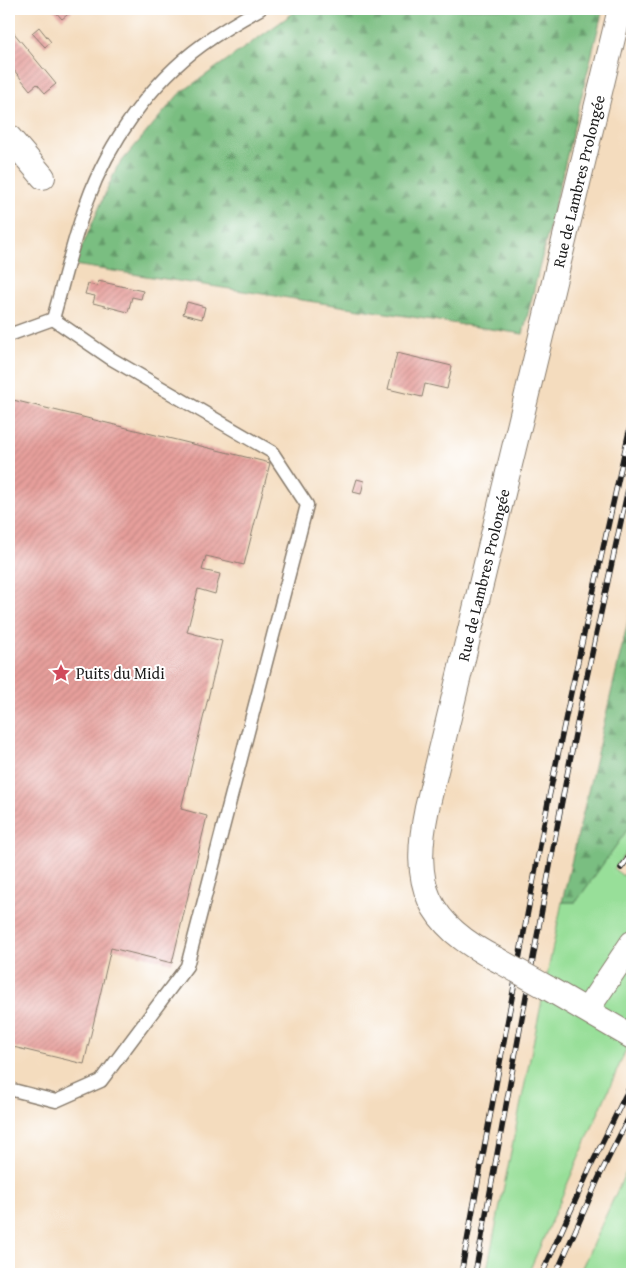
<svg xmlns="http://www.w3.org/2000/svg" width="641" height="1283" font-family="'Gentium Book Plus',serif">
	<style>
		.green { fill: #98df99; stroke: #5a7e5a }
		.forest { fill: url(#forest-firs); stroke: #4b6d4e }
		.building { fill: url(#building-hatch) }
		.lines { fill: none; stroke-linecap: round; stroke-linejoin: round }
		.service-casing { stroke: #887c6d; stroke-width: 15 }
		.minor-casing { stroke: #887c6d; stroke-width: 26 }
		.service { stroke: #fff; stroke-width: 12 }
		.minor { stroke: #fff; stroke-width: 24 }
		.rail-casing { stroke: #1c1c1c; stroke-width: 5.5 }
		.rail { stroke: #fff; stroke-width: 4; stroke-dasharray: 11; stroke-linecap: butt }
		.minor-bridge-casing { stroke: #887c6d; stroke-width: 26; stroke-linecap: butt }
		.minor-bridge { stroke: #fff; stroke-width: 24 }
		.labels { text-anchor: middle; stroke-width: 4; stroke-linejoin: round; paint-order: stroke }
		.street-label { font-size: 16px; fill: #1c1c1c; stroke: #fff }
		.poi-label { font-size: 16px; fill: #1c1c1c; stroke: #fff; text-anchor: start }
	</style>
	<defs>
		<pattern id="forest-firs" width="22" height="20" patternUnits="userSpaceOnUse" patternTransform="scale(1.25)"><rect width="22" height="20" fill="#7abe81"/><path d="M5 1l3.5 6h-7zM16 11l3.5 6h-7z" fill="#639a69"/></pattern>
		<pattern id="building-hatch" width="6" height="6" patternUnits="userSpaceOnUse" patternTransform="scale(1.25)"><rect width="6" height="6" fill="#e69f9b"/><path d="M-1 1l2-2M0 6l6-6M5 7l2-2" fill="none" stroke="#c58885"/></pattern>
	</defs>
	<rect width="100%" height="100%" fill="#fff"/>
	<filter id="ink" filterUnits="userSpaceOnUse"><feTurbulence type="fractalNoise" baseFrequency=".02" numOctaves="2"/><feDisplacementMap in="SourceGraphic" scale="10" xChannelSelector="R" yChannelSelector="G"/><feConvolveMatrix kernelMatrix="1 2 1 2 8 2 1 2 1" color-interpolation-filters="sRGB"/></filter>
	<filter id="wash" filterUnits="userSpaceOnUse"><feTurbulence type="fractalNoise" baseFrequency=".0096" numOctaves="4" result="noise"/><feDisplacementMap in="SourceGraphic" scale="20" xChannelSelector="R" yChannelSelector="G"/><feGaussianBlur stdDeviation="1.12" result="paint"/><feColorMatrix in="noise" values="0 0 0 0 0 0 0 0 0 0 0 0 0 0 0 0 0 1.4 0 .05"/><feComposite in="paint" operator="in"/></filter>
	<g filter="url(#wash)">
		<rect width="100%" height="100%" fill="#f4dcbe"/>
		<g class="green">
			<polygon points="632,823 632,844 614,869 623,876 632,863 632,1036 528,1274 486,1274 562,902 576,902"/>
			<polygon points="632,1162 632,1274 579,1274 624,1176"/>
		</g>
		<g class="forest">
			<polygon points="299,9 603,9 523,334 74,265 117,167 179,94"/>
			<polygon points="632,604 632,823 576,902 562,902"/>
		</g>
		<g id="blocks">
			<g class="building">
				<polygon points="53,9 70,9 72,11 62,19"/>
				<polygon points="9,27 56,84 45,93 37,84 30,90 9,64"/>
				<polygon points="39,27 51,42 45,47 32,33"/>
				<polygon points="98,281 143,291 141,299 132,297 128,312 93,303 95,296 85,294 88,284 97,286"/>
				<polygon points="187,302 205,307 202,319 183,314"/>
				<polygon points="397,353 452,366 447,389 425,384 422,397 388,389"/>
				<polygon points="9,399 270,463 244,565 206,556 202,570 220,574 215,594 198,589 187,632 222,641 181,809 207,816 172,963 111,948 84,1064 9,1046"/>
				<polygon points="357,479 364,481 361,494 353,492"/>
			</g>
		</g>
	</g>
	<g filter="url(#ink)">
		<use href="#blocks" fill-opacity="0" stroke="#887c6d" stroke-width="1"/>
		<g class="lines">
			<g class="service-casing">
				<g id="service">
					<path d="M53,319C64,280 73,240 87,202C108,143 151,82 202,45C221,31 240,20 260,9"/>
					<polyline points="9,335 53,319"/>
					<polyline points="9,1089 56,1101 101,1081 187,966 307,505 272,452 110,358 53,319"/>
				</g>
			</g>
			<g class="minor-casing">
				<g id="minor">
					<polyline points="9,137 43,177"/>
					<path id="s1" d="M498,960C426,924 411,885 427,808L620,9"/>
					<polyline points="546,987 632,1037"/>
					<polyline points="587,1010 632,943"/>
				</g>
			</g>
			<use href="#service" class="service"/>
			<use href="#minor" class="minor"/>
			<g class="rail-casing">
				<g id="rail">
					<polyline points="621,868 632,853"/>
					<polyline points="461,1274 548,802 570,697 632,418"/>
					<polyline points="475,1274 561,806 582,699 632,471"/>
					<polyline points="542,1274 590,1168 632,1082"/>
					<polyline points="556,1274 600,1175 632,1111"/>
				</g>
			</g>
			<use href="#rail" class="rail"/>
			<g class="minor-bridge-casing">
				<polyline id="minor-bridge" points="498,960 546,987"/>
			</g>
			<use href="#minor-bridge" class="minor-bridge"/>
		</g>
	</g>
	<defs>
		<g id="sight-bare" transform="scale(1.5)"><path d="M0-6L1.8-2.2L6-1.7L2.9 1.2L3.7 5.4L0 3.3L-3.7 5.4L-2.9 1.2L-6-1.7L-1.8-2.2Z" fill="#d1495b" stroke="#fff" stroke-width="2.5" paint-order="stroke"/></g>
	</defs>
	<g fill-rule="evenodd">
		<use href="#sight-bare" x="61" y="673"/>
	</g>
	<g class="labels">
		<g class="street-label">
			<text dy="6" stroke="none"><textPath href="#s1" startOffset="831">Rue de Lambres Prolongée</textPath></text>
			<text dy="6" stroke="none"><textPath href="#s1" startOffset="426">Rue de Lambres Prolongée</textPath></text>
		</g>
		<g class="poi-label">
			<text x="76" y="679">Puits du Midi</text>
		</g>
	</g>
	<rect width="641" height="1283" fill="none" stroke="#fff" stroke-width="30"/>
</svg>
